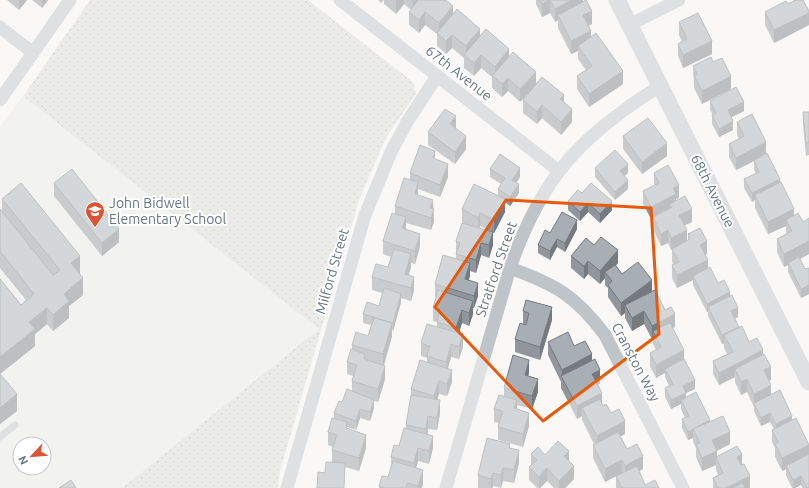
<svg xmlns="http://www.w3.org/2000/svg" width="809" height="488" font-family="Ubuntu,sans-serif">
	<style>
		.built { fill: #e9eae9; fill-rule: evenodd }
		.park { fill: url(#park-dots) }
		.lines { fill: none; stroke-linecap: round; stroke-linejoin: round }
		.service { stroke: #bfc4c8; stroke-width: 7 }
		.minor { stroke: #bfc4c8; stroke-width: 13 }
		.tertiary { stroke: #bfc4c8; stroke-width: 17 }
		.wall { fill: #90969c; fill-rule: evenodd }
		.shaded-wall { fill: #757a7f }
		.building { fill: #a7afb5; stroke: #757a7f }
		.marked { fill: none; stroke: #e8590c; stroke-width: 3; stroke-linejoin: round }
		.labels { text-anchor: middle; stroke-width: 4; stroke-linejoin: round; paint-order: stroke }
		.street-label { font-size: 14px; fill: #657580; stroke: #fff }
		.poi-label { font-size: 14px; fill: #657580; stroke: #fff; text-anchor: start }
	</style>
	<defs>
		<pattern id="park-dots" width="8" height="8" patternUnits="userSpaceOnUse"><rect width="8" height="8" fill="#d9ddd6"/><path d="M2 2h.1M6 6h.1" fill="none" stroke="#b4b8b3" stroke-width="1.8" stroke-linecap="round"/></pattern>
	</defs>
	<rect width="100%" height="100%" fill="#f9f8f6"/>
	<path class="built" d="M23,96L320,329L122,488H0V127ZM20,444H44V468H20Z"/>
	<polygon class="park" points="90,0 308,0 413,82 416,94 386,138 359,200 280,471 278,488 122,488 319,329 23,96"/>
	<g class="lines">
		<polyline class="service" points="0,437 15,425"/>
		<g class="minor">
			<polyline points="340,0 559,171"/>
			<polyline points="629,25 679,0"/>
			<polyline points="0,27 33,53"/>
			<polyline points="0,100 70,0"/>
			<path d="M510,268C555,284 576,296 605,335L683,488"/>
			<polyline points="287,488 365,215 391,152 407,122 437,76"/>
			<path d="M446,488L510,268C541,178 580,136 660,86"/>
		</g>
		<polyline class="tertiary" points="617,0 809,382"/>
	</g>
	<g class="wall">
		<polygon points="7,0 27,0 19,10"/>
		<polygon points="32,0 48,0 42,8"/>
		<polygon points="378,0 384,0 381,3"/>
		<polygon points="384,0 446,0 453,13 480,36 509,57 536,85 564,101 572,122 561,135 542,118 537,124 523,113 523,100 529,93 520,102 508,91 502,97 492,88 492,77 481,68 474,76 464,68 464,58 452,48 446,54 437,46 437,34 425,25 419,33 409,25 409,12 411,10 404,4 396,14 384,4"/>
		<polygon points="536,0 583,0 583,2 592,24 588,26 591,37 623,84 589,107 577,89 577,76 586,70 578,59 578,51 571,54 558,28 558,20 555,22 550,13 542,17 536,4"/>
		<polygon points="809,11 809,25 774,43 765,25 765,12"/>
		<polygon points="679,22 712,54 683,68 678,56 678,44 682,42 679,35"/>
		<polygon points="713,62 731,89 702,104 694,88 693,66"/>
		<polygon points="710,101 744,111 731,117 733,130 719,137 712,124 712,115 713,115 710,110"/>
		<polygon points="803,112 809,112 809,155 806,156 803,125"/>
		<polygon points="737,122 766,154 780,182 794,215 803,222 809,218 809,254 800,259 805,269 809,268 809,294 801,298 788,272 788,265 784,267 777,252 777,239 786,234 786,226 768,234 755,208 755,200 752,202 744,188 744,179 756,174 754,169 754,161 736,170 729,157 729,144 739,139 737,135"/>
		<polygon points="428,132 466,149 455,164 428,145"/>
		<polygon points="623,136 667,156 642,174 623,149"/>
		<polygon points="435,159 448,177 440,197 418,189 418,195 433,209 434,222 431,230 406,223 406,229 420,246 415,264 411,263 411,267 409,275 414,290 411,301 401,298 401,302 392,332 392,336 384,366 385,379 378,402 374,401 374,408 370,421 360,418 356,430 347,427 347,429 366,448 359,471 345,467 345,472 325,473 332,462 332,450 333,447 328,445 328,432 334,418 334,413 342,402 352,391 352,381 353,376 347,374 347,362 352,350 352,345 368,336 371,325 363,323 363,314 379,306 382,293 372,290 372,277 388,267 391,257 383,254 383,241 395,214 395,206 410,179 410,173"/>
		<polygon points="595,168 628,173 624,176 628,189 615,200 595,177"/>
		<path d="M490,169L520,177L516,183L519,193L510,206L505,202V212L494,233H493V245L489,258L481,255L476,273L470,271V276L468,280L478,296L474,308H473V314L469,326L462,323L459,333L463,347L459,359L451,357L448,368L452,382L447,396L439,394L437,400L440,413L437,430L428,429V434L433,448L429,464L418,461L416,468L423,483L422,488H379V486L388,477L391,466V457L399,446L406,429V425L411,395V389L427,362V358L421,356V343L437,326V322L433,321V308L436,297H435V284L456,259V241L464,224L462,222V209L498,196V189L501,184L490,177ZM480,226L493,232L479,228Z"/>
		<polygon points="654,173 679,198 676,199 676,201 692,222 684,225 687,241 688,240 688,234 707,254 706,255 708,269 718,283 730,296 738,317 735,318 739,328 749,342 763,355 771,380 769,380 771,394 792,420 809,445 809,488 802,488 801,485 795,488 792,488 786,475 786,469 782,471 775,457 775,448 772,442 772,430 774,429 770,422 761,426 754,411 754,407 747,392 741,395 735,382 735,377 719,385 713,374 713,361 727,354 724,348 724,343 722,344 708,316 708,312 707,312 693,285 693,280 677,288 672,278 672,265 673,264 672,261 672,250 671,250 668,243 661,246 653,229 653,219 651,219 643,204 643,191 654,186"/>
		<polygon points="54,183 119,242 102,256 54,196"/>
		<polygon points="582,193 612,210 600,223 588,212 580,221 568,210 568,201"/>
		<polygon points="2,199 80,273 79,273 83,295 69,306 69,318 53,331 47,324 35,334 35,346 0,374 17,411 0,424 0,279 21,305 26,300 0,268 0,209 2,211"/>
		<polygon points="577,229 565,252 557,247 550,260 538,253 538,245 550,233"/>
		<polygon points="594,245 618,263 616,265 622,274 652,292 665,310 675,327 673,328 695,389 686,393 686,398 710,421 730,444 717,451 717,456 742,465 750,488 713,488 713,478 718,475 716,470 716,465 702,471 696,457 696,448 693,442 693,438 688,440 682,428 682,419 685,418 681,409 681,404 671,409 665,397 665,388 669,386 665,377 665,373 656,378 650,366 650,353 656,350 653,344 653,339 652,339 644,324 632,331 625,318 625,313 621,316 608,297 608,288 605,285 605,278 600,284 588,274 584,279 571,268 571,256"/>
		<polygon points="523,311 552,320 540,360 515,352 515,339 523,324"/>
		<polygon points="548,342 574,346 592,360 600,383 598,385 602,403 603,406 611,413 625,434 620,437 627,449 643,469 639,471 645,485 659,488 616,488 616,476 605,482 593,458 593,445 594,444 582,420 582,416 577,419 561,388 561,382 548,355"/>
		<polygon points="529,373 528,376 538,392 532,409 517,405 517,409 529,426 523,447 498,440 498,427 499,423 494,422 494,409 504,396 504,388"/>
		<polygon points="510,448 519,463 514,483 503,481 501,488 493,486 492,488 478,488 478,475"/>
		<polygon points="531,454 545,455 569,460 574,479 565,488 554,488 547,481 540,488 537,488 529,480 529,467 531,465"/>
	</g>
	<g class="shaded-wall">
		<polygon points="19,0 27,0 19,10"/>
		<polygon points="42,0 48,0 42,8"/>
		<polygon points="397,0 404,0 404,4 396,14 396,1"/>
		<polygon points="413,0 423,0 413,12"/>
		<polygon points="550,0 550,13 542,17 542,4"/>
		<polygon points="572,0 583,0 583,8 558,15 558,20 555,22 555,9"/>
		<polygon points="453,6 453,19 439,36 439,23"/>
		<polygon points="592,11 592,24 583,28 583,15"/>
		<polygon points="425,12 425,25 419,33 419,20"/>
		<polygon points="809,13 809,25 774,43 774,30"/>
		<polygon points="480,29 480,42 466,56 466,46"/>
		<polygon points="591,31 591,44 578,46 578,51 571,54 571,41"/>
		<polygon points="452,35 452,48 446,54 446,41"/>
		<polygon points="712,41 712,54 683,68 683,55"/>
		<polygon points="509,49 509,62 495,78 495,67"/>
		<polygon points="481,55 481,68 474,76 474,63"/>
		<polygon points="623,71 623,84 589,107 589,94"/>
		<polygon points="536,72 536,85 520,102 520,89"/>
		<polygon points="731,76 731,89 702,104 702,91"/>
		<polygon points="508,78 508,91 502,97 502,84"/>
		<polygon points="564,95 564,107 560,99"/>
		<polygon points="744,102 744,111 728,119 728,110"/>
		<polygon points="542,105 542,118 537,124 537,112"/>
		<polygon points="572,109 572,122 561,135 561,122"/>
		<polygon points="456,116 456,129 450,124"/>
		<polygon points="733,121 733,130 719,137 719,129"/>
		<polygon points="466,136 466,149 455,164 455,152"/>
		<polygon points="766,142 766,155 736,170 736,158"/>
		<polygon points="667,143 667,156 642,174 642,162"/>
		<polygon points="435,151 435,164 433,158"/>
		<polygon points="448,164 448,177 440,197 440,185"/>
		<polygon points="628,164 628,173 620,180 620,171"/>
		<polygon points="520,168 520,177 512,189 512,180"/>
		<polygon points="780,179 780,188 755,195 755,200 752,202 752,193"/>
		<polygon points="628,180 628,189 615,200 615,192"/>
		<polygon points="418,182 418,195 415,194"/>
		<polygon points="519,184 519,193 510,206 510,197"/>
		<polygon points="679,185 679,198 676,199 676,207 672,207 670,204 670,210 653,217 653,219 651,219 651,207 673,188"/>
		<polygon points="505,199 505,212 494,233 494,220"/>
		<polygon points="433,200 434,222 431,230 431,218 430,208"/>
		<polygon points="612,201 612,210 600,223 600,214"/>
		<polygon points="588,203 588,212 580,221 580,212"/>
		<polygon points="692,209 692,222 679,228 679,215"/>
		<polygon points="794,209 794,221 786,220 786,226 768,234 768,222"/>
		<polygon points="480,213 480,226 478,230 478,218"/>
		<polygon points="406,217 406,230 402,228"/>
		<polygon points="577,220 577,229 565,252 565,243"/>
		<polygon points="119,229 119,242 102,256 102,243"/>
		<polygon points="668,230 668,243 661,246 661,234"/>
		<polygon points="687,230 687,242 672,249 672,250 671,250 671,238"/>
		<polygon points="493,232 493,245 489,258 489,245"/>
		<polygon points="420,234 420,246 415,264 415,251"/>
		<polygon points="557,239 557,247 550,260 550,251"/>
		<polygon points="707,241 707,254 700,258 700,245"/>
		<polygon points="809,241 809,254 788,265 788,263 788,265 784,267 784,254"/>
		<polygon points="481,243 481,255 476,273 476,260"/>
		<polygon points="618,250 618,263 608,275 605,272 605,278 600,284 600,271"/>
		<polygon points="411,254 411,267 405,287 405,274"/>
		<polygon points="80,256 80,273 71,280 71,263"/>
		<polygon points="708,260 708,272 693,276 693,280 677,288 677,275"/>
		<polygon points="588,261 588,274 584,279 584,266"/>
		<polygon points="470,263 470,276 465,292 465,279"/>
		<polygon points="414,277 414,290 411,301 411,288"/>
		<polygon points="83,278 83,295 69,306 69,318 53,331 53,315 64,294"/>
		<polygon points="652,280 652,293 625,305 625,313 621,316 621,303"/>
		<polygon points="478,283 478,296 474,308 474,296"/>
		<polygon points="809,285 809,294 801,298 801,289"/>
		<polygon points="730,292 730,301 708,307 708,312 707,312 707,304"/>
		<polygon points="401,294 401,302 393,332 393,323"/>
		<polygon points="473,301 473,314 469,326 469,313"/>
		<polygon points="552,307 552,320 540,360 540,347"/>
		<polygon points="47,308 47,324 35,334 35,346 0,374 0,357 29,322"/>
		<polygon points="738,308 738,317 731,320 731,311"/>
		<polygon points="462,310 462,323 456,341 456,328"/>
		<polygon points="644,311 644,324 632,331 632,318"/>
		<polygon points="675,314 675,327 656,337 653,331 653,339 652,339 652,326"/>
		<polygon points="392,323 392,336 383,367 383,354"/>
		<polygon points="739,327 739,335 724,335 724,343 722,344 722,335"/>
		<polygon points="463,334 463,347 459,359 459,347"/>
		<polygon points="451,344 451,357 446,375 446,362"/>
		<polygon points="684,350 684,363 665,369 665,373 656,378 656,365"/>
		<polygon points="763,350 763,363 735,369 735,377 719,385 719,373"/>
		<polygon points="592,354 592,367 562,376 562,370"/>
		<polygon points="529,360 529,373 525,388 525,375"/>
		<polygon points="385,366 385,379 378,402 378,389"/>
		<polygon points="771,367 771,380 764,383 764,370"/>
		<polygon points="452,370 452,382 447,396 447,384"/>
		<polygon points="600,370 600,383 592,387 592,374"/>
		<polygon points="538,379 538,392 532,409 532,396"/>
		<polygon points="747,379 747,392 741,395 741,382"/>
		<polygon points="695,380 695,389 686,393 686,402 681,400 681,404 671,409 671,400 683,386"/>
		<polygon points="439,381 439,394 434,409 434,396"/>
		<polygon points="771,385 771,398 754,403 754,394"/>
		<polygon points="602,393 602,406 582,408 582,416 577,419 577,406"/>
		<polygon points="17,394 17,411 0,424 0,408"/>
		<polygon points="374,400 374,408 370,421 370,412"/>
		<polygon points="440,400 440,413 437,430 437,418"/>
		<polygon points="517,400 517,413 514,408"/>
		<polygon points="360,409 360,418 356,430 356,421"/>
		<polygon points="529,413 529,426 523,447 523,434"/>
		<polygon points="770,413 770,422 761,426 761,418"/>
		<polygon points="428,416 428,429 426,441 426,429"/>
		<polygon points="792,416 792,425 776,433 776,424"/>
		<polygon points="710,420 710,429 693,429 693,438 688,440 688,432"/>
		<polygon points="625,421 625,434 597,449 597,436"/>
		<polygon points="730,432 730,444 712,453 712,440"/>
		<polygon points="366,435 366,448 359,471 359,458"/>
		<polygon points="433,436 433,448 429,464 429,451"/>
		<polygon points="809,445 809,458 786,466 786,469 782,471 782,458"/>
		<polygon points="418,448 418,461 414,476 414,463"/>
		<polygon points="519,450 519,463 514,483 514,470"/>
		<polygon points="569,451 569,464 564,456"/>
		<polygon points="717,451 717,461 716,457 716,465 702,471 702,458"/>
		<polygon points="742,454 742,467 737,457"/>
		<polygon points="643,456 643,469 625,479 625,466"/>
		<polygon points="622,460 622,473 605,482 605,469"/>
		<polygon points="574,466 574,479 565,488 559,488 559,481"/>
		<polygon points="503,468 503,481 501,488 501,475"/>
		<polygon points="547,468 547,481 540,488 539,488 539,477"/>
		<polygon points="423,470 423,483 422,488 418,488"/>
		<polygon points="493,473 493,486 492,488 491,488 491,479"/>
		<polygon points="750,476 750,488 726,488"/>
		<polygon points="801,476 801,485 795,488 793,488 793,480"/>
	</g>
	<g class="building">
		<polygon points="418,0 446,0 453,6 439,23 425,12 419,20 409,12"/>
		<polygon points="540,0 550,0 542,4"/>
		<polygon points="550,0 572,0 555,9"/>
		<polygon points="586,0 592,11 583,15 591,31 571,41 558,15"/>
		<polygon points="795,0 803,0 809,11 809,13 774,30 765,12 786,1 788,4"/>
		<polygon points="457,9 480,29 466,46 452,35 446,41 437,33"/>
		<polygon points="698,13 712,41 683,55 678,44 687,39 679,22"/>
		<polygon points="486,29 509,49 495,67 481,55 474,63 464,55"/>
		<polygon points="596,33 623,71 589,94 577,76 592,66 578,46"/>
		<polygon points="513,52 536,72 520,89 508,78 502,84 492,76"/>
		<polygon points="711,57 713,62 722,58 731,76 702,91 694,75 697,74 693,66"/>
		<polygon points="542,77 564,95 560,99 572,109 561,122 542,105 537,112 523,100"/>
		<polygon points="736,87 744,102 728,110 733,121 719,129 712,115 716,113 710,101"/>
		<polygon points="445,109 456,116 450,124 466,136 455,152 428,132"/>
		<polygon points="803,112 809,112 809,142 806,143"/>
		<polygon points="752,114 766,142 736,158 729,144 744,136 737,122"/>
		<polygon points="648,118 667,143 642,162 623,136"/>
		<polygon points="420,145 435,151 433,158 448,164 440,185 410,173"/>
		<polygon points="615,150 628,164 620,171 628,180 615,192 595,168"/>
		<polygon points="767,153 780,179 752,193 744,179 759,172 754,160"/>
		<polygon points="500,154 520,168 512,180 519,184 510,197 498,189 505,178 490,169"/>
		<polygon points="668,165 679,185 673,188 676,194 651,207 643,191 659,183 654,173"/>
		<polygon points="72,169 119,229 102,243 54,183"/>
		<polygon points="404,178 418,182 415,194 433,200 430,208 434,209 431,218 395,206"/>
		<polygon points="781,182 794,209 768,222 755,195"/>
		<polygon points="21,183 80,256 71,263 83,278 64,294 69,301 53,315 47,308 29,322 35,329 0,357 0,279 21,305 34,294 0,251 0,209 53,275 60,270 2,199"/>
		<polygon points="591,183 612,201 600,214 588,203 580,212 568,201 578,190 582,193"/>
		<polygon points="474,184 505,199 494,220 480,213 478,218 462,209"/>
		<polygon points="685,196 692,209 679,215 687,230 671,238 668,230 661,234 653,217 672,207 670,204"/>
		<polygon points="562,212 577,220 565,243 557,239 550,251 538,245 545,230 550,233"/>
		<polygon points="392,213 406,217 402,228 420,234 415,251 383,241"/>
		<polygon points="798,213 803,222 809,218 809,241 784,254 777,239 792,231 786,220"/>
		<polygon points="462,223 493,232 489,245 481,243 476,260 456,254 460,243 456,241"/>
		<polygon points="700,228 707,241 700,245 708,260 677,275 672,265 679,262 672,249 690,239 688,234"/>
		<polygon points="601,237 618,250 600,271 588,261 584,266 571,256 586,238 594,245"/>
		<polygon points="394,249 411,254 405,274 414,277 411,288 372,277 376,264 388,267"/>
		<polygon points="443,255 470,263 465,279 478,283 474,296 435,284"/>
		<polygon points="799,257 805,269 809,268 809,285 801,289 788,263"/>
		<polygon points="638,262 652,280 621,303 608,285 612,281 605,272 615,265 622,274"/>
		<polygon points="710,267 718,283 724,280 730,292 707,304 693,276"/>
		<polygon points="384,288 401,294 393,323 363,314 367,302 379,306"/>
		<polygon points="438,290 473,301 469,313 462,310 456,328 437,322 440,310 433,308"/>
		<polygon points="655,290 665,310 671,307 675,314 652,326 644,311 632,318 625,305"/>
		<polygon points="732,295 738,308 731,311 739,327 722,335 708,307"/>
		<polygon points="526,300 552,307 540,347 515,339 520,323 526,325 529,313 523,311"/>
		<polygon points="374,318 392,323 383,354 352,345 356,332 368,336"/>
		<polygon points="670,323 684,350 656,365 650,353 661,347 653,331"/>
		<polygon points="427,324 463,334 459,347 451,344 446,362 427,356 430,346 421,343"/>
		<polygon points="742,326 749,342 757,338 763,350 719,373 713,361 733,352 724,335"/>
		<polygon points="568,332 574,346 585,341 592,354 562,370 548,342"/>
		<polygon points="351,349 365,354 364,359 385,366 378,389 352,381 357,365 347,362"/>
		<polygon points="764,354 771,367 764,370 771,385 754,394 747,379 741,382 735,369"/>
		<polygon points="513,355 529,360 525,375 538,379 532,396 504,388"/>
		<polygon points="595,359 600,370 592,374 602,393 577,406 561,376"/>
		<polygon points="684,359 695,380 683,386 686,393 671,400 665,388 673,384 665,369"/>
		<polygon points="420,360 452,370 447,384 439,381 434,396 411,389"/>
		<polygon points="0,374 17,394 0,408"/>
		<polygon points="347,389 374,400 370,412 360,409 356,421 334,413 339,401 342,402"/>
		<polygon points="780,390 792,416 776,424 770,413 761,418 754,403"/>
		<polygon points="696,392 710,420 688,432 682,419 689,416 681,400"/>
		<polygon points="411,395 440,400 437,418 428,416 426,429 406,425"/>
		<polygon points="499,395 517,400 514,408 529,413 523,434 498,427 503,411 494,409"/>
		<polygon points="600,399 603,406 606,404 611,413 619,409 625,421 597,436 582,408"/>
		<polygon points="723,416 730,432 712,440 717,451 702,458 696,444 700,443 693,429"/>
		<polygon points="332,418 347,422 346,428 366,435 359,458 332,450 337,435 328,432"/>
		<polygon points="796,418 809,445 782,458 775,444 778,442 772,430"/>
		<polygon points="404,428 433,436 429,451 418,448 414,463 391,457 394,445 399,446"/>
		<polygon points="618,432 627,449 637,444 643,456 625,466 622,460 605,469 593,445"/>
		<polygon points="487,438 510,444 509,448 519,450 514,470 503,468 501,475 493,473 491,479 478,475"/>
		<polygon points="558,441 569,451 564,456 574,466 559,481 547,468 539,477 529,467 537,460 531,454 538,447 545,455"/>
		<polygon points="737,446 742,454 737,457 741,465 744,464 750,476 726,488 718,488 713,478 723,473 716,457"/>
		<polygon points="809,454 809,487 807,488 801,476 793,480 786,466"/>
		<polygon points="393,461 423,470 418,486 407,483 406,488 384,488 379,486 382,476 388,477"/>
		<polygon points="326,462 345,463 344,488 317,488 318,472 325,473"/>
		<polygon points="637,466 645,485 655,480 659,488 622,488 616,476"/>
		<polygon points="71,480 76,488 59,488"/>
		<polygon points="743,483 745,488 732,488"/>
	</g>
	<path d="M0 0H809V488H0ZM506,200L651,208L659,334L543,421L435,307Z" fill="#f9f8f6" fill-opacity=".55" fill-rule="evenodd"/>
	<path class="marked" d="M506,200L651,208L659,334L543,421L435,307Z"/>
	<defs>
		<g id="school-pin" transform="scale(1)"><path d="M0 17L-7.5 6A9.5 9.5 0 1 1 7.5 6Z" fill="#db5434" stroke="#fff"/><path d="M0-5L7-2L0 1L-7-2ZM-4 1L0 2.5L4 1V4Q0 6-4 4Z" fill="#fff"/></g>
	</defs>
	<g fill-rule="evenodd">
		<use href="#school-pin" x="95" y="211"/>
	</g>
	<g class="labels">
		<g class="street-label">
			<text transform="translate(459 73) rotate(38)" y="5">67th Avenue</text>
			<text transform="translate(713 191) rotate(63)" y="5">68th Avenue</text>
			<text transform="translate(496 269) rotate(-71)" y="5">Stratford Street</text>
			<text transform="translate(332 271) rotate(-74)" y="5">Milford Street</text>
			<text transform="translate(636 362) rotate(62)" y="5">Cranston Way</text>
		</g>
		<g class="poi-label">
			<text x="109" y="208">John Bidwell<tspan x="109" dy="16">Elementary School</tspan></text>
		</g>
	</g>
	<g transform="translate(32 456) rotate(244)"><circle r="19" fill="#ffffff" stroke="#c1c8cc"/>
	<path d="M0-3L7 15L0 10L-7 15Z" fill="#db5434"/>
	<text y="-6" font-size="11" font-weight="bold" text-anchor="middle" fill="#657580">N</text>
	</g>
</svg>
